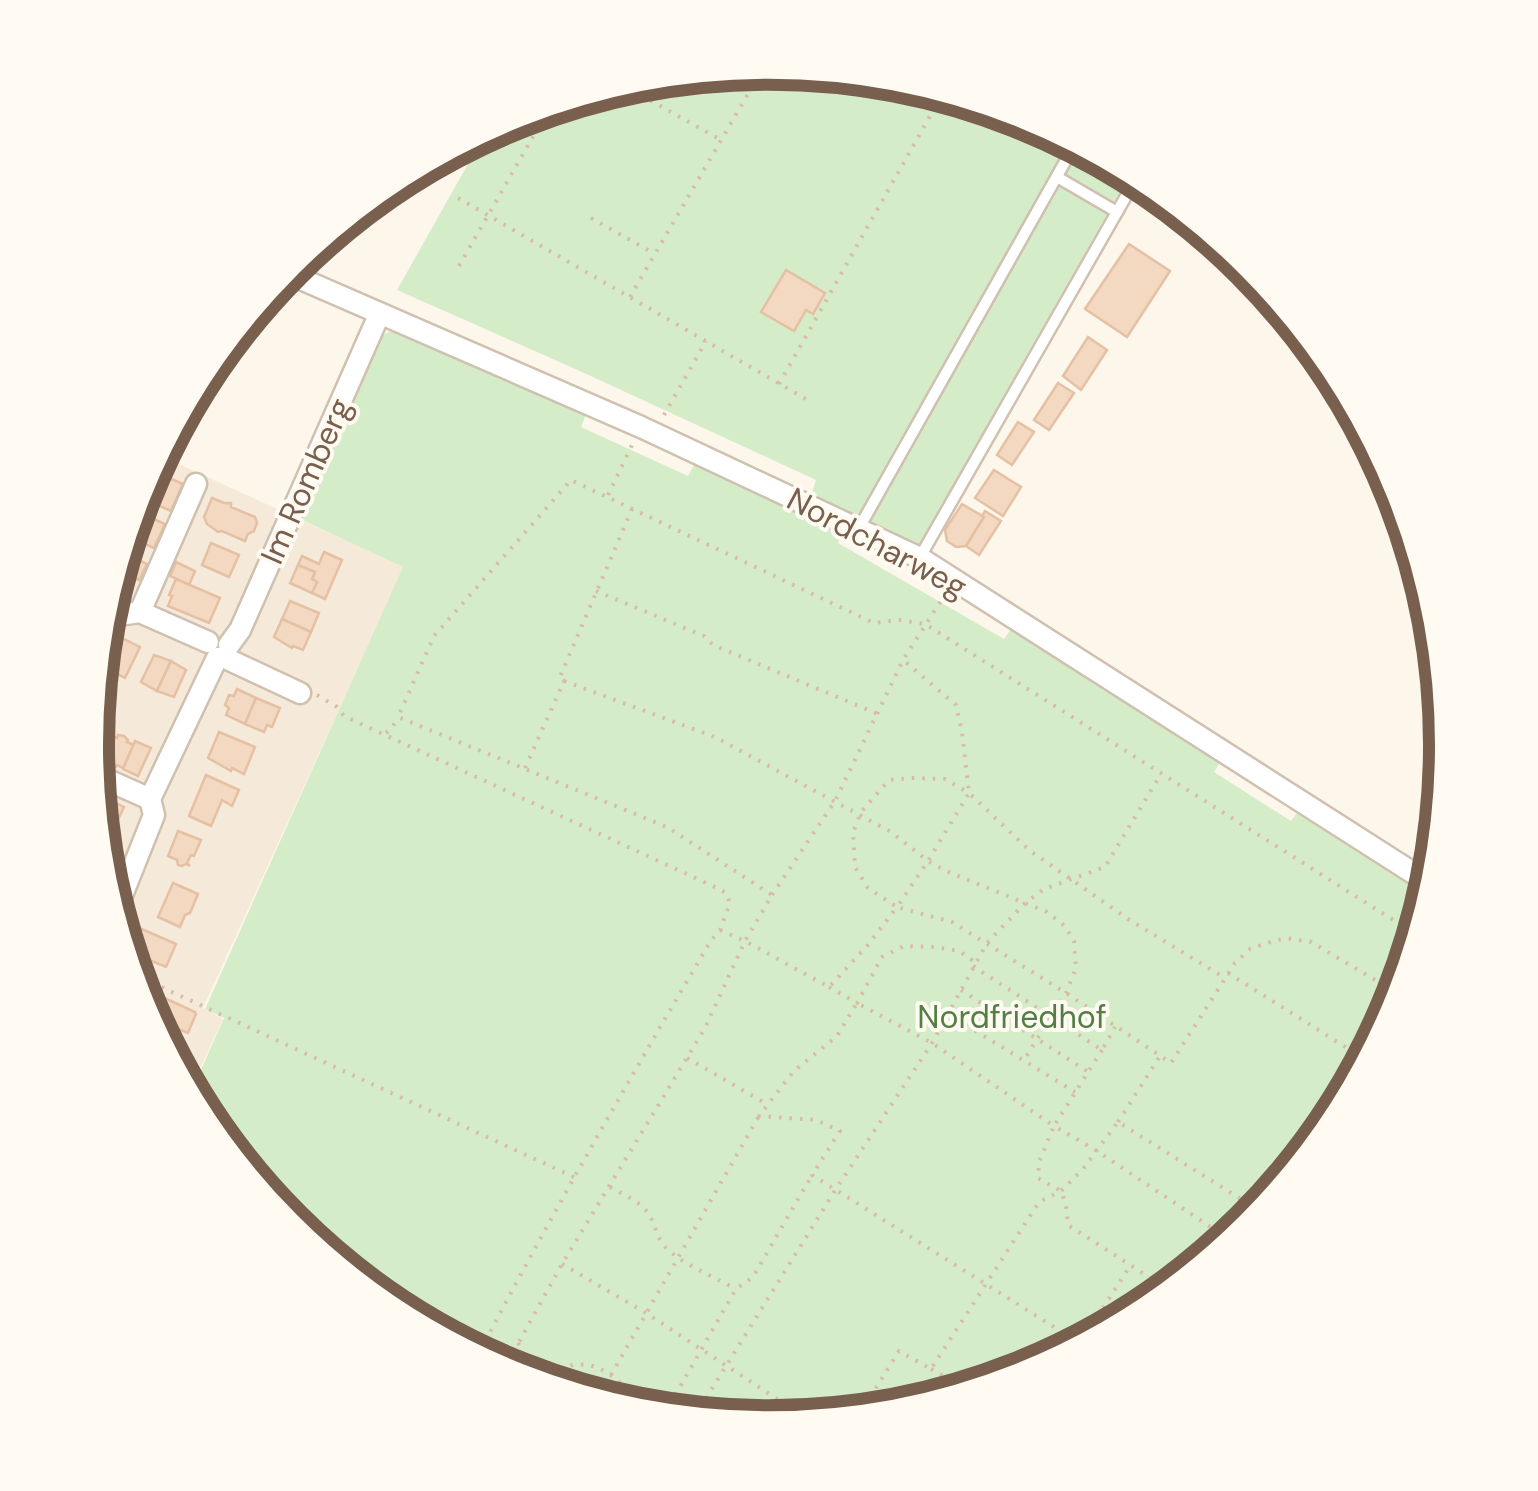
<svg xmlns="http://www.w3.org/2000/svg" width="1538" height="1491" font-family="'DM Sans',sans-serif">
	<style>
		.residential { fill: #f5ead9 }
		.green { fill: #d5ecc9 }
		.building { fill: #f3d8c2; stroke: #e6c0a3; stroke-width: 2.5 }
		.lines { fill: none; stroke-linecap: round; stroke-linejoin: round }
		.lane-casing { stroke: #d0c0b0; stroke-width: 15 }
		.street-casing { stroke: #d0c0b0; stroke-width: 25 }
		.path { stroke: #d9bca5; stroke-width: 4; stroke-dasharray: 2.5 8; stroke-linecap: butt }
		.lane { stroke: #fff; stroke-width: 10 }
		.street { stroke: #fff; stroke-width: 20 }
		.labels { text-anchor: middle; stroke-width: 8; stroke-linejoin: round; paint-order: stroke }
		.street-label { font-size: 32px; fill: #795f4d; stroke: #fffbf2 }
		.park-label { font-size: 32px; fill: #537f44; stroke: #fffbf2 }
		.rim { fill: none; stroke: #795f4d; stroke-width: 12 }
	</style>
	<rect width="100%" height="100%" fill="#fdf7eb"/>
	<polygon class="residential" points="159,455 404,567 203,1008 223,1019 189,1092 142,1004 104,877 91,745 104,613 143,486"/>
	<g class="green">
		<polygon points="770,68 902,81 1029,119 1130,174 917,548 811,495 816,480 582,372 397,290 486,132 510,119 637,80"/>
		<polygon points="391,331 404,333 587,412 581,427 688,476 696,461 844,527 838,543 1004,639 1014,625 1223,758 1214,772 1291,821 1301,807 1431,889 1395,1005 1332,1123 1248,1225 1145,1310 1028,1372 901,1411 769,1423 636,1410 509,1372 392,1309 289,1225 205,1122 190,1094 224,1018 205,1009 403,567 300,519 381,336"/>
	</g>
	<g class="building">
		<polygon points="1129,244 1170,271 1127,337 1085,309"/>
		<polygon points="786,270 825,293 813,314 806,310 794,331 761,312"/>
		<polygon points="1088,337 1107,350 1081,390 1063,376"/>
		<polygon points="1058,383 1074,393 1049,430 1034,420"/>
		<polygon points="1018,422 1034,432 1012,465 997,455"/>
		<polygon points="151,470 183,484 171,511 139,497"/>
		<polygon points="994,470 1021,487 1003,516 975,498"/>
		<polygon points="212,498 224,503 231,503 231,507 255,517 257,523 254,531 248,534 245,541 222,531 218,532 207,524 204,517"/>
		<polygon points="962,504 984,517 966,546 956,547 947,541 945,530"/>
		<polygon points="135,510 165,524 154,548 127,536"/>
		<polygon points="985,511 1001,521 979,555 966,546 984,517 982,516"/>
		<polygon points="211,543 239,555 229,577 202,565"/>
		<polygon points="123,552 147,564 139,580 117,570"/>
		<polygon points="324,552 342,560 325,599 312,593 317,582 312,579 315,572 298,565 302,556 319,564"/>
		<polygon points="176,562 195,571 189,585 170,576"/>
		<polygon points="298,565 315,572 312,579 317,582 312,593 290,583"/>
		<polygon points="176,579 220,598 209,623 168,606 172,596 169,595"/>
		<polygon points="290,601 319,613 311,632 282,619"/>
		<polygon points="282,619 311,632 303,650 293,646 292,648 274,637"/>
		<polygon points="108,631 140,647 125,678 112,671 116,663 100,655 101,646"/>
		<polygon points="154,655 171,661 157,691 141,682"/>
		<polygon points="171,661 186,670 174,697 157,691"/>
		<polygon points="237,689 256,698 245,724 226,715 229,708 225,705 229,695 234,696"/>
		<polygon points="256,698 280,708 272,727 267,725 264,732 245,724"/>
		<polygon points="95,726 111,734 98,761 92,759 91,745"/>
		<polygon points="219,732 255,747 244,774 232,768 231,771 208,758"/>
		<polygon points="110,734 117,738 118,735 124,736 128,740 127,742 134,745 123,768 117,765 115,768 105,764 112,750 105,747"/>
		<polygon points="135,741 151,748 138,776 123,769"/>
		<polygon points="206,775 239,790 232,806 222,800 211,826 189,816"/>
		<polygon points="108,799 124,807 111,834 99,829 98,821"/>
		<polygon points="178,831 201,840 194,856 191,855 187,863 190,866 186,864 182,866 178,865 177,860 168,856"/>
		<polygon points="173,883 198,894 190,913 185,915 180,927 158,917"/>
		<polygon points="137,927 176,944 166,967 137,955 140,947 130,943"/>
		<polygon points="145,989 195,1012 196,1014 188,1033 150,1018 141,999"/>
	</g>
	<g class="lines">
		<g class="lane-casing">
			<g id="lane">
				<polyline points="1057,177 1117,212"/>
				<polyline points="859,528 1075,144"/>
				<polyline points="920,557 1137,177"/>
			</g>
		</g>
		<g class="street-casing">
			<g id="street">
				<polyline points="285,272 641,427 920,558 1432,885"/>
				<polyline points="107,605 126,614 140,612 208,642"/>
				<polyline points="140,612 196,484"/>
				<polyline points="229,645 240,630 379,315"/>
				<polyline points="223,657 300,693"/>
				<polyline points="94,774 150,799"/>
				<polyline points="115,913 154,815 150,799 217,658"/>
			</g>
		</g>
		<g class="path">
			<polyline points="623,85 719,139"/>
			<polyline points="458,198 811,402"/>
			<polyline points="591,218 655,254"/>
			<polyline points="459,266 550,107"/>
			<polyline points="630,297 763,68"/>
			<polyline points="779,384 943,93"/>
			<polyline points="664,415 706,341"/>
			<polyline points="608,495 632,445"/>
			<polyline points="596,591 704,636 713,645 878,714"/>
			<polyline points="946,593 903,660 956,705 962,732 969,793 1029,850 1128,919 1225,978"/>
			<polyline points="564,681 715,737 891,832 928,861 946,871 1047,912 1065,926 1074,941 1076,968 1066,993 1024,1060"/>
			<path d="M317,695L337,707L344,716L717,888L726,893L730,903L720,930L710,942C630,1078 551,1215 478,1355"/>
			<polyline points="386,733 392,728 398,717"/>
			<polyline points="525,768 564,681 559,679 632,509"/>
			<polyline points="772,895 835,801 903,660"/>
			<polyline points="720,930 745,941 829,987 867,946 897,907 868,888 855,867 853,833 861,812 889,780 911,778 945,779 969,793 928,861 897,907 952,922 1066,993 1171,1063 1235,963 1250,949 1267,943 1286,938 1311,942 1399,994"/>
			<polyline points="973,966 1102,1050 1115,1027"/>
			<polyline points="1228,973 1366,1060"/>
			<polyline points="133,974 576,1178"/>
			<polyline points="829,987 857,1003 882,957 904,946 936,947 959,951 975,962"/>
			<polyline points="961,990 1087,1071"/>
			<polyline points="948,1014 1075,1092"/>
			<polyline points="1102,1050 1054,1126 932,1043 857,1003 837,1036 794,1071 759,1116 816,1120 840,1131 812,1175 1062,1332 1092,1325 1130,1266"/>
			<polyline points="687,1058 765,1103"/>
			<polyline points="1118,1122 1160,1056"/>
			<polyline points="1294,1170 1377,1040"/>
			<path d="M610,1187C622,1194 640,1201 648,1213C656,1224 656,1238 666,1248C684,1265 712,1276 734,1288"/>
			<polyline points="562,1264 646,1313 809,1420"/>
			<polyline points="1169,1290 1068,1225 1066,1205 1061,1191 1038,1178 1039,1162 1054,1126 1097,1151 1230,1240"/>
			<polyline points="1092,1325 1095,1336"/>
			<polyline points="1062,1332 1066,1352"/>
			<polyline points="518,1343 537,1380"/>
			<polyline points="504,1369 562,1264 705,1028 745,941 772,895 667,827 398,717 434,636 571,480 874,623 899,620 925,624 1417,935"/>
			<polyline points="931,1369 959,1386"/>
			<polyline points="611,1375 759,1116"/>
			<path d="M544,1382C580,1345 620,1372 641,1411"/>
			<polyline points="953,1395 959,1386 966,1391"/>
			<polyline points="665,1413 736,1289 753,1277 812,1175"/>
			<polyline points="859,1415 899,1351 931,1369 1039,1202 1061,1191 1083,1169 1118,1122 1260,1211"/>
			<polyline points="695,1416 836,1189 932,1043 987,943 1025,903 1044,889 1105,867 1161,774"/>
		</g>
		<use href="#lane" class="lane"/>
		<use href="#street" class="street"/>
	</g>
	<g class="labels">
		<g class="street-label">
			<text transform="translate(306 481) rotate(-66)" y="11">Im Romberg</text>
			<text transform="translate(877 543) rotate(28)" y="11">Nordcharweg</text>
		</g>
		<g class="park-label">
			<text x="1012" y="1028">Nordfriedhof</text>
		</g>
	</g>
	<path d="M0 0H1538V1491H0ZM109 745a660 660 0 1 1 1320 0a660 660 0 1 1-1320 0Z" fill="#fffbf2" fill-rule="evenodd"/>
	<path class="rim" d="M109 745a660 660 0 1 1 1320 0a660 660 0 1 1-1320 0Z"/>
</svg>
